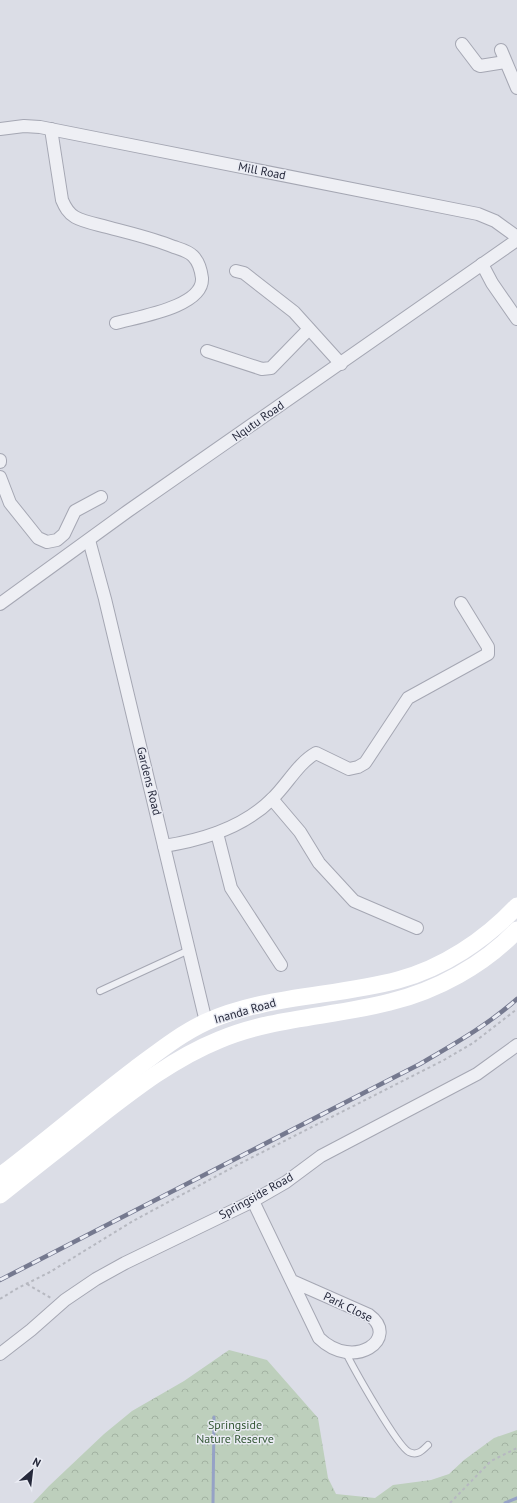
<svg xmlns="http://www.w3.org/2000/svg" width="517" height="1503" font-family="'PT Sans',sans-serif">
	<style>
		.park { fill: url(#park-crowns) }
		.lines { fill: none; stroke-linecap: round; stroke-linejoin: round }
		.stream { stroke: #96a2c6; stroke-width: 3 }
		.lane-casing { stroke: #a5a7b3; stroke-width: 8 }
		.street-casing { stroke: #a5a7b3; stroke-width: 14 }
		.path { stroke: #b6b8c0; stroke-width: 2; stroke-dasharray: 3 3; stroke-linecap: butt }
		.lane { stroke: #eeeff4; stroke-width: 6 }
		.street { stroke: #eeeff4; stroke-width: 12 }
		.secondary { stroke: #fff; stroke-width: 17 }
		.rail-casing { stroke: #75798f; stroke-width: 4.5 }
		.rail { stroke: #eaecf4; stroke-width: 3; stroke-dasharray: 9; stroke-linecap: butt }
		.labels { text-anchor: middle; stroke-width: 3; stroke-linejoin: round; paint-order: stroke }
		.street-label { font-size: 12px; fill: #26293b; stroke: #eaecf4 }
		.park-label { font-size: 12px; fill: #335734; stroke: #eaecf4 }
	</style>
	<defs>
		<pattern id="park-crowns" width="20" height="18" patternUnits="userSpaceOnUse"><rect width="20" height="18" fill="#bdcfbc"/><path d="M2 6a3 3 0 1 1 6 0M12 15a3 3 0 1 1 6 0" fill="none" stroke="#a2b2a2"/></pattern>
	</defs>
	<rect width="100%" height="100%" fill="#dbdde6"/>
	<polygon class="park" points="229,1350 267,1360 318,1418 328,1478 336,1494 375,1498 393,1485 431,1480 449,1474 464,1460 494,1438 517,1430 517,1503 33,1503 49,1486 104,1434 132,1411 184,1381"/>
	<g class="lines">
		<g class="stream">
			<polyline points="213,1503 214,1417"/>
			<polyline points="505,1503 517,1498"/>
		</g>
		<g class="lane-casing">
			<g id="lane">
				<polyline points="100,991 189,950"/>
				<path d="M346,1353C354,1369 397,1446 409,1452C417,1456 422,1451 428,1445"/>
			</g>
		</g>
		<g class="street-casing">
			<g id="street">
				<polyline points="462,44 478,65 480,66 505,62"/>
				<polyline points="501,50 517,88"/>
				<polyline points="0,129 24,126 40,127 478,214 495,221 517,237"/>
				<path d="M51,129L62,200C65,207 68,213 75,217C84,222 96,224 107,227C129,233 152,238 174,247C180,249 188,251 193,256C199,262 201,270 202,278C204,307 137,317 116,323"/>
				<polyline points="482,264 492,283 517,319"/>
				<polyline points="236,271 244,273 294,312 341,364"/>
				<polyline points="207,351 262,369 271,368 309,329"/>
				<polyline points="0,462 0,460"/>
				<polyline points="0,477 10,503 38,538 47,542 57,540 64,534 75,511 101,497"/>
				<polyline points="89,540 105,599 206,1022"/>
				<polyline points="0,604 128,511 517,240"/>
				<polyline points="272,799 300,832 319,863 354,901 417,928"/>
				<polyline points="217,833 231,888 281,965"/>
				<path d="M164,846C203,840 244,827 272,799C287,785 298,763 316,753L349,769L358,767L365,763L408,698L488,654V647L461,603"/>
				<path d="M253,1201L319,1338C354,1372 401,1338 369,1315L292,1281"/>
				<polyline points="0,1354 31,1330 65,1300 96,1279 125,1263 253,1201 286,1182 321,1156 477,1074 517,1045"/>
			</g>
		</g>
		<g class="path">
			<polyline points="27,1284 51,1298"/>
			<polyline points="0,1299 18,1288 50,1272 133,1221 239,1164 444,1060 473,1043 517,1009"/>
			<polyline points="450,1503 491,1461 517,1448"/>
		</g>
		<use href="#lane" class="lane"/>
		<use href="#street" class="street"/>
		<g class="secondary">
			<path d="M0,1176C46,1141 89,1104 135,1069C158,1052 180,1034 206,1022C266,995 334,997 398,980C443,968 485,940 517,906"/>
			<path d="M0,1195C31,1170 62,1146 92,1122C132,1091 172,1059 219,1040C273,1017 333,1017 390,1002C436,991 484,965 517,930"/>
		</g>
		<g class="rail-casing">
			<path id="rail" d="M0,1280L420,1064C454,1044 488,1025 517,999"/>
		</g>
		<use href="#rail" class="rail"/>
	</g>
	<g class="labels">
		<g class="street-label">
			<text transform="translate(262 171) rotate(11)" y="4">Mill Road</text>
			<text transform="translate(258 421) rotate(-35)" y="4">Nqutu Road</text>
			<text transform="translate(149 781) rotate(76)" y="4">Gardens Road</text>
			<text transform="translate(245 1011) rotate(-16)" y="4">Inanda Road</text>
			<text transform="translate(256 1196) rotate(-29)" y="4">Springside Road</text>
			<text transform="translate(348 1307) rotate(26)" y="4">Park Close</text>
		</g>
		<g class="park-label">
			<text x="235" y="1429">Springside<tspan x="235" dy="14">Nature Reserve</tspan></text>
		</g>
	</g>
	<g transform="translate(32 1471) rotate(28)" stroke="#eaecf4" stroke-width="3" paint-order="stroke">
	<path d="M0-3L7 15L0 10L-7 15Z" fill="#26293b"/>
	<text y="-6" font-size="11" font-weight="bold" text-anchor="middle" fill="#26293b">N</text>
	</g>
</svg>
